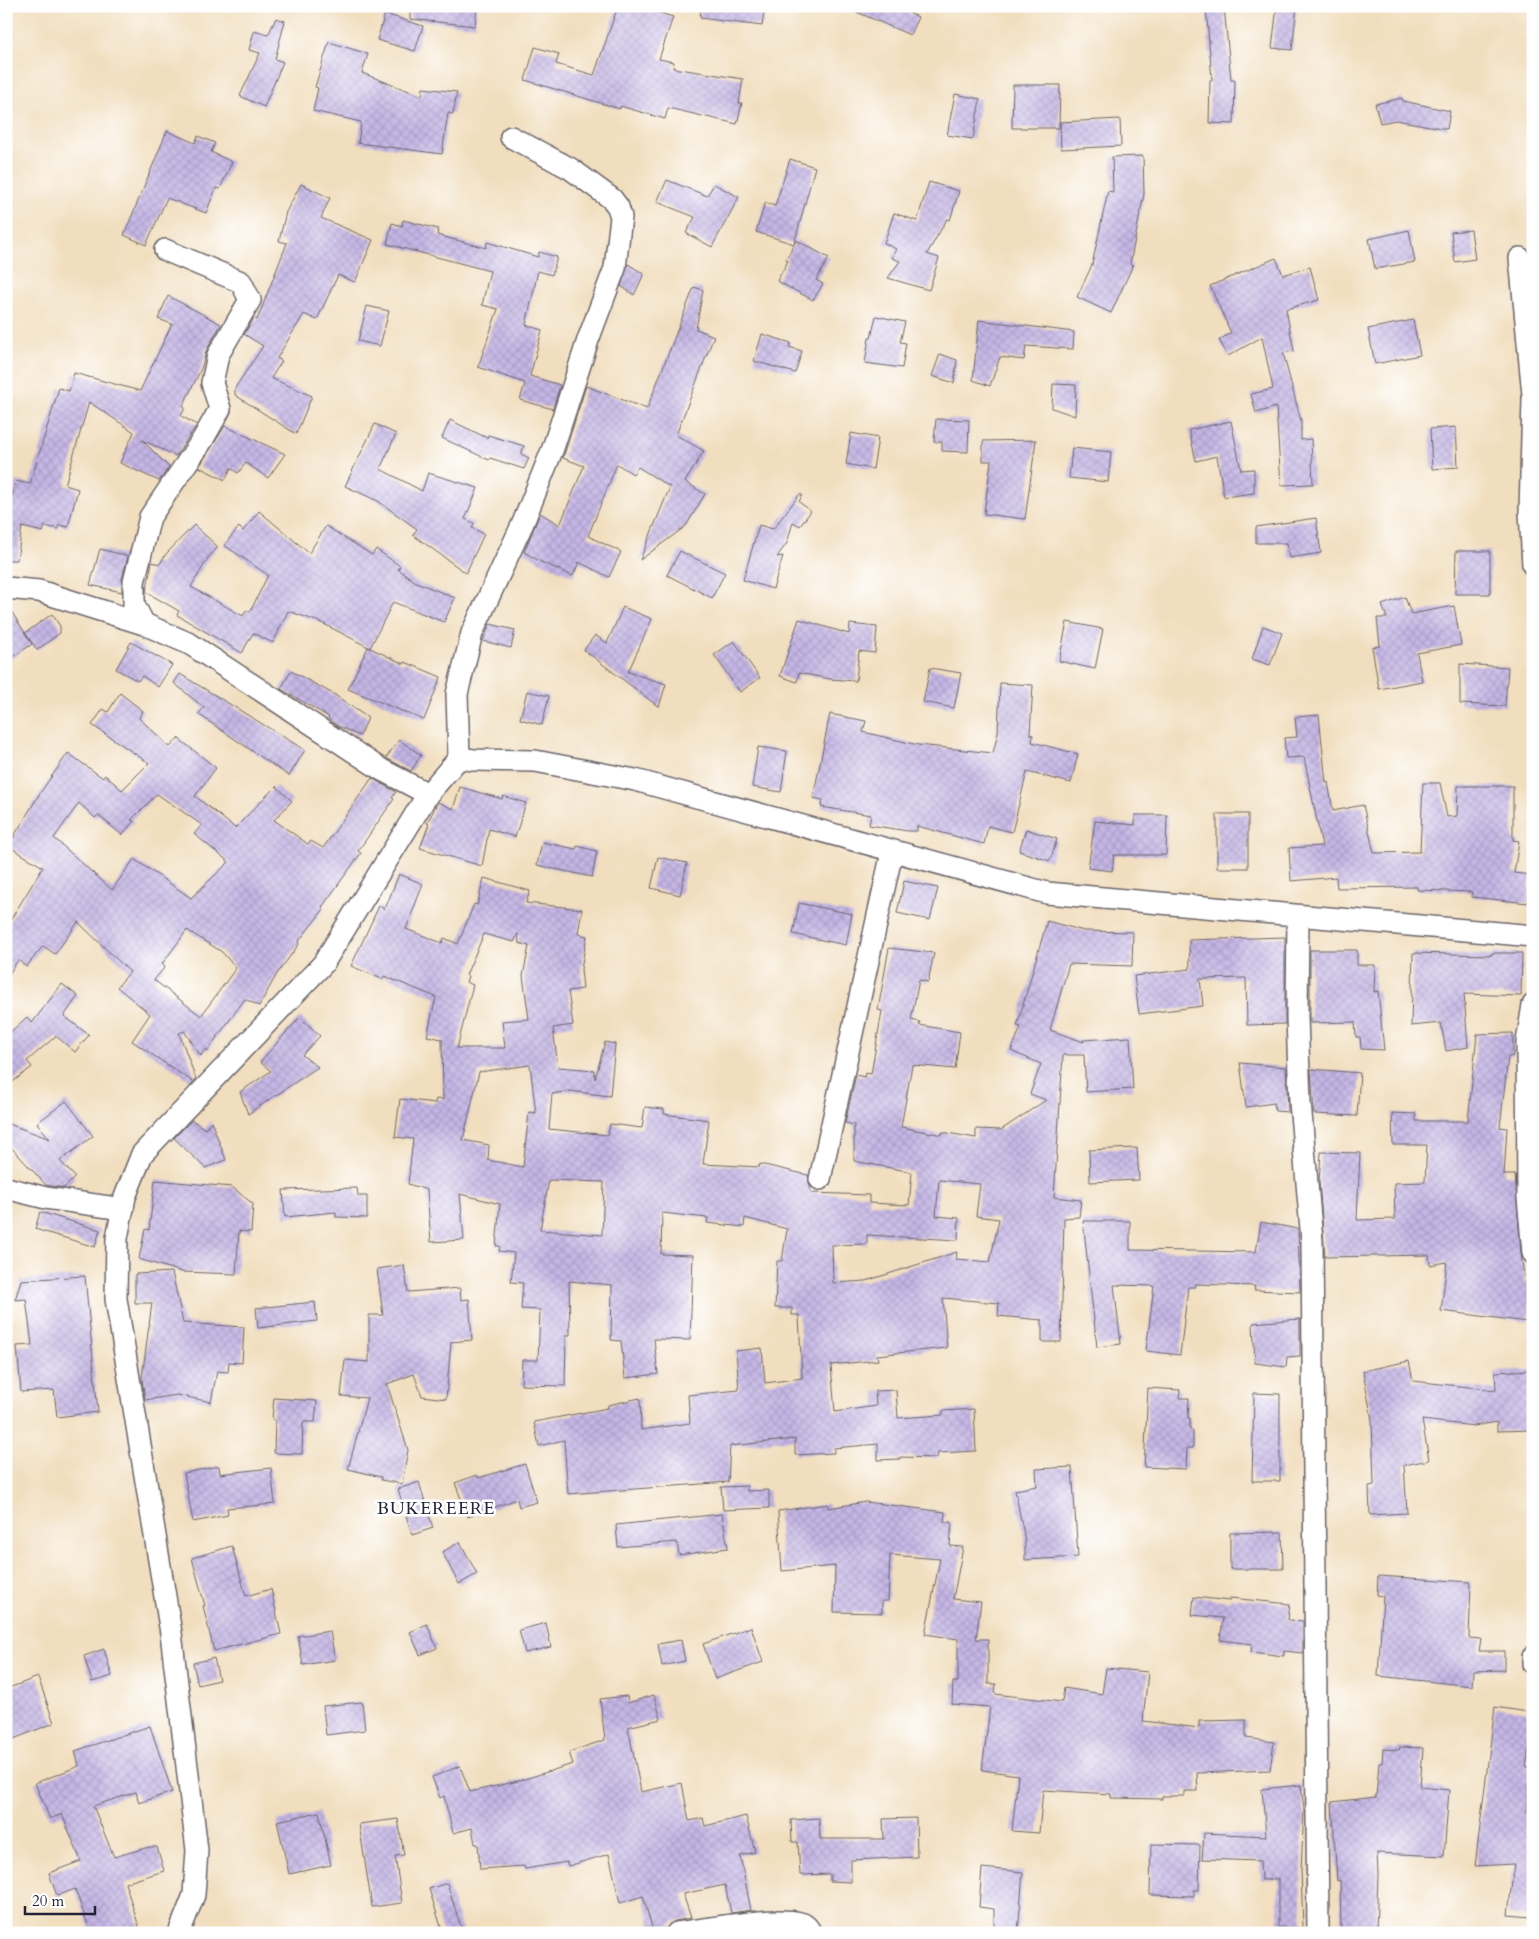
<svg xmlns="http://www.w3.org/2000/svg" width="1539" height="1939" font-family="Cardo,serif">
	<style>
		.building { fill: url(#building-cross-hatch); fill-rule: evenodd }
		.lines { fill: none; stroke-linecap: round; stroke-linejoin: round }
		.minor-casing { stroke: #6a6469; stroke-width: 24 }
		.minor { stroke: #fff; stroke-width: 21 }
		.labels { text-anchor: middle; stroke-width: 5; stroke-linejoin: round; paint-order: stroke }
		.quarter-label { font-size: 18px; letter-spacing: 1px; fill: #22223b; stroke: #fff }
	</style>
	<defs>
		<pattern id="building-cross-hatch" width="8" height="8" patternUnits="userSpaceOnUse" patternTransform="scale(1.25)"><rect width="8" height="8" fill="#c5b6e5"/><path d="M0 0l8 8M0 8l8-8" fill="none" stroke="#a99cc5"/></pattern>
	</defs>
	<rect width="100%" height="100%" fill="#fff"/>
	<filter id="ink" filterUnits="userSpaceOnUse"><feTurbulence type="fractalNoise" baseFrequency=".02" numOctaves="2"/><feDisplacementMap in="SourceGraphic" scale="10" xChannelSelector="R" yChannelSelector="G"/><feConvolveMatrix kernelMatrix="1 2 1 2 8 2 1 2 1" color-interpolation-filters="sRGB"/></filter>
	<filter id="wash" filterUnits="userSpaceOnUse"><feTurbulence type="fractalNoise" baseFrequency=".0096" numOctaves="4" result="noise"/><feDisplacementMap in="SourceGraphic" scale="20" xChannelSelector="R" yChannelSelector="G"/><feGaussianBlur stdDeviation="1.12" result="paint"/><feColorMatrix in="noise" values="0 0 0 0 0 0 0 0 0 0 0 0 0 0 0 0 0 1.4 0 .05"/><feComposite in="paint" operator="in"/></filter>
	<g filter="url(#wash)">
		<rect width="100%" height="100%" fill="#f1debe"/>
		<g id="blocks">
			<g class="building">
				<polygon points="410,6 477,6 475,26 410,19"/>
				<polygon points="618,6 637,6 673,17 659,59 674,62 673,68 743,79 739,103 742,103 737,124 668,108 665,119 620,106 620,109 525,80 535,47 559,54 556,64 594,75"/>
				<polygon points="701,6 765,6 762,26 700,18"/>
				<polygon points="853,6 905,11 918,17 910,35 852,10"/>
				<polygon points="1206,6 1224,6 1231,80 1235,80 1234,124 1209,123 1210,80 1212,80"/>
				<polygon points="1277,6 1297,6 1292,50 1272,48"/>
				<polygon points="385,14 423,26 415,51 377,40"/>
				<polygon points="276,18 285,21 275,59 283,62 264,107 240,96 260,53 249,50 254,31 268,35"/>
				<polygon points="329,42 368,54 362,73 422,96 423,88 457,92 453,114 448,113 442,154 358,143 361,122 313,111 318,88 315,87"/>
				<polygon points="1013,85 1060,85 1059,128 1012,128"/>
				<polygon points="955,94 980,99 973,139 947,135"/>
				<polygon points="1402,98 1403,101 1450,111 1447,129 1396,120 1380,123 1375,104"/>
				<polygon points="1120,119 1121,146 1061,149 1060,122"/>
				<polygon points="167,131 195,143 198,136 215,143 211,152 232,162 220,189 216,188 206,213 167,198 146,245 124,235"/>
				<polygon points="1143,156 1144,194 1130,264 1133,265 1111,313 1077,297 1092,265 1108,191 1113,192 1112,157"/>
				<polygon points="790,159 815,167 794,244 756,232 765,203 775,206"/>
				<polygon points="667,180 707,196 714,184 739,197 712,247 686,233 695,217 657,202"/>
				<polygon points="929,182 959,191 950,220 947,219 927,254 939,258 929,290 888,278 900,261 892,258 896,249 884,243 894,213 917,221"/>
				<polygon points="301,184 330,198 321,218 373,240 355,282 338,275 317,320 304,314 277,358 282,361 271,378 312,396 296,434 235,395 235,388 263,346 244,334 254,318 257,320 287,243 279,241 286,212"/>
				<polygon points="403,220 438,229 437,235 486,248 487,242 538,257 539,252 557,257 552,275 538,271 526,325 542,330 530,376 560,385 553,409 520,400 525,383 478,367 498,309 482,305 490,271 387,244 392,223 402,226"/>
				<polygon points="1409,230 1415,262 1375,269 1369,239"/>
				<polygon points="1471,230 1475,259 1455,262 1451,232"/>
				<polygon points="796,240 829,258 816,280 823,284 813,300 777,281 788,261 786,260"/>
				<polygon points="1276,258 1283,275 1310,267 1319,300 1286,309 1294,351 1283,353 1301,421 1301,440 1311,439 1313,484 1281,485 1276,407 1256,413 1251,394 1273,389 1262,337 1228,356 1219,340 1231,333 1210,286"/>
				<polygon points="628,264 644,274 634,295 621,286"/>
				<polygon points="694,287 703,290 696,329 714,336 676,435 704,451 685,482 705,494 686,526 640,560 670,487 638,467 633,474 617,464 588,536 621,552 609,577 579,562 573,576 541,562 524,552 540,513 560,525 584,466 563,458 586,386 647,409"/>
				<polygon points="168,296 221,324 207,349 201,369 183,406 185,408 181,416 197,425 192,432 176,456 142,440 169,467 159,481 120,463 134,432 89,402 65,485 78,489 68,527 59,525 58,529 45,526 43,532 22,527 17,560 6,560 6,495 12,496 16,481 30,484 59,388 69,391 74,373 140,391 172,324 158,319"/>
				<polygon points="367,306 389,311 380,346 358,341"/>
				<polygon points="876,316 905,322 900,342 906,343 902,368 865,363 869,338 871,338"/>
				<polygon points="979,320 1074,332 1073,349 1026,346 1024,360 1000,357 990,386 973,380"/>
				<polygon points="1413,320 1420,355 1375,364 1368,329"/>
				<polygon points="762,334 791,343 789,347 802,351 795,373 754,361"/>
				<polygon points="940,354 957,360 954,383 932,376"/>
				<polygon points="1053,384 1076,385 1075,416 1052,408"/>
				<polygon points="936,419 969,420 968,452 942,451 942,442 934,442"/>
				<polygon points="450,420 487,438 488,435 524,446 521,454 529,458 524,469 490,458 489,460 442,438"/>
				<polygon points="1231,421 1241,470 1254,469 1254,493 1224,497 1217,456 1196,461 1189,430"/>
				<polygon points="375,424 396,434 380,469 386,472 422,491 428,473 478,488 465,519 474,523 472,528 484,534 466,573 413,535 417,529 378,501 345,486"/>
				<polygon points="225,426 285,454 268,478 246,463 238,473 231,468 225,480 199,467"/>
				<polygon points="1456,427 1458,467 1432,469 1430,429"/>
				<polygon points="851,433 878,438 873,469 846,464"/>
				<polygon points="1036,440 1025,519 984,514 991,461 983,461 983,441"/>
				<polygon points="1072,448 1111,452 1108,482 1069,478"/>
				<polygon points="800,494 802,495 799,502 811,511 800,526 793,522 787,543 777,557 783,556 773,589 743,580 759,525 773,529"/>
				<polygon points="259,511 309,553 326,526 372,555 376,549 400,566 398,569 416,582 455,598 444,622 393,602 370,648 322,623 288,611 273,643 253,633 242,653 177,615 179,611 146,592 152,562 160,564 166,554 194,525 218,547 208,558 191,587 243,616 246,610 250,612 268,575 224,545 239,527 243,531"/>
				<polygon points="1316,518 1321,553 1289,558 1287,543 1256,543 1256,527"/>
				<polygon points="100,549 128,556 122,579 122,592 90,585"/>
				<polygon points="680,551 725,573 712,598 667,575"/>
				<polygon points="1456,551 1490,551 1490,594 1455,594"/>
				<polygon points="1405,597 1411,614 1454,606 1461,645 1417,653 1422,681 1379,689 1372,647 1380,646 1377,618 1387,618 1382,605"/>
				<polygon points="6,603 32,644 6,662"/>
				<polygon points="623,607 652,619 628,672 666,684 659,707 584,650 595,635 607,643"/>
				<polygon points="52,614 60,626 60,633 37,650 25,633"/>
				<polygon points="799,619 849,634 850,624 877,627 875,653 859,651 856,681 830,679 799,673 797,682 780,676"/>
				<polygon points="1067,622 1103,629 1095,669 1059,661"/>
				<polygon points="490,624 515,630 511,648 483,641"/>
				<polygon points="1263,626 1282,633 1270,665 1252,659"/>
				<polygon points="734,641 760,678 740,692 714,655"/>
				<polygon points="131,642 172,665 158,687 142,676 138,681 116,669"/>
				<polygon points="368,647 404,664 405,662 441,677 424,720 348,689"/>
				<polygon points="1460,664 1508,667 1505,706 1460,704"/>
				<polygon points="930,668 961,673 954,708 923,702"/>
				<polygon points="291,671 335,695 368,718 360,736 338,726 328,719 329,717 281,689"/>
				<polygon points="180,674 305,750 289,776 198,714 204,708 174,683"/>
				<polygon points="1000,683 1033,685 1030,734 1033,735 1032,742 1078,754 1071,783 1027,772 1012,832 988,826 984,844 917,826 917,831 908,831 869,825 871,815 821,807 823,800 813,798 830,714 866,721 863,732 918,745 993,753 998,732"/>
				<polygon points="527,691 549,696 542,725 520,719"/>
				<path d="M120,693L143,711L139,718L170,747L178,738L216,768L195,796L235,828L276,786L292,801L274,820L308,844L311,841L323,848L372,778L396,792L392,798L394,799L358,851L361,853L322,907L324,909L298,942L299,944L277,974L259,1006L245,999L207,1051L205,1049L201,1056L184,1031L179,1033L196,1079L193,1082L132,1041L150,1014L117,987L130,972L78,922L55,954L43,946L26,967L18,960L6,979V927L43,867L8,846L40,793L68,753L103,778L105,775L122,790L149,763L92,725L103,709L108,712ZM157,794L202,825L194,834L229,862L191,898L134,859L112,890L54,838L79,803L95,818L98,815L122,835L134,821L131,820ZM187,930L222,952L236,968L201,1016L154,980L165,967L162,964Z"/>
				<polygon points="1319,715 1326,783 1328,782 1333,811 1363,805 1374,853 1420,852 1423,783 1440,783 1447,817 1457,816 1458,786 1513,786 1513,840 1519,841 1514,873 1531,875 1528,903 1472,897 1472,892 1417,890 1417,887 1337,888 1336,877 1291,881 1289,848 1322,846 1304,757 1286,758 1284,738 1297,737 1295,717"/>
				<polygon points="399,740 421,755 411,771 386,758"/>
				<polygon points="758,747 787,751 781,792 752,787"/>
				<polygon points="460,787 502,799 503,796 526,803 515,837 489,829 482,866 420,848 429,824 427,823 438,802 453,809"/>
				<rect x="1217" y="814" width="31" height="54"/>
				<polygon points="1135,815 1167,815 1166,855 1114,855 1112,871 1088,868 1095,821 1135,825"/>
				<polygon points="1026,829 1057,839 1050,861 1019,851"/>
				<polygon points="542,842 576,849 577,846 597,851 592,877 537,865"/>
				<polygon points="658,857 687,863 680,895 651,888"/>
				<path d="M399,874L423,884L406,929L442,943L444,938L458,944L474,904L477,905L484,878L530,891L526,903L582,909L578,934L587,936L581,969L583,989L568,991L573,1025L553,1028L558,1067L594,1070L595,1079L605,1042L615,1044L610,1096L569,1091L552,1094L549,1129L608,1135L610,1124L642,1128L645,1107L664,1109V1114L709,1120L703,1164L759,1167L760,1164L808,1175L811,1193L869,1195V1203L909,1205L912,1172L854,1161V1125L845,1123L856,1075L864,1077L865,1073L871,1074L882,1011L878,1010L889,948L934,953L928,982L919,980L911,1020L920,1022L919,1025L960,1032L955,1069L912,1065L901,1127L942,1135V1132L976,1138V1129L1001,1130L1046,1100L1030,1094L1041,1064L1011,1051L1021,1027L1017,1026L1047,921L1084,931L1133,932L1132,966L1069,964L1050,1030L1084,1042L1083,1040L1130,1037L1133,1089L1086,1092L1084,1055H1063L1054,1197L1081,1200L1079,1217L1064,1218L1061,1342H1042V1320L998,1316L999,1303L943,1298L947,1348L877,1355L878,1360L831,1365L835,1412L876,1406L875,1391L896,1390L898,1418L943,1415V1411L974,1409L976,1451L938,1453L937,1458L900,1457V1459L878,1460V1444L834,1448V1453L795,1455V1439L730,1446L728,1482L568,1494L564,1440L539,1446L534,1422L608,1408V1405L640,1398L641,1430L690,1423L688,1395L739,1390L736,1351L762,1348L765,1383L802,1378L799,1315H792V1308H775L777,1261H782L787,1229L745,1218L744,1227L707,1223L708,1218L662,1213L661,1254L693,1255L690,1340L654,1339L658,1374L625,1378L621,1341L611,1340L612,1285L569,1281L570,1335H566L565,1386L521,1385L522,1360H538L540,1310L521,1309L523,1283L511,1282L514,1253L499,1251L500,1246H496L500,1204L460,1194L464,1240L431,1242L427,1190L408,1184L413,1139L395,1137L400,1099L435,1103L436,1099L443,1100L442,1039L427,1036L436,997L384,976L382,979L351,966L379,906L385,909ZM484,934L514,942L518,934L519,943L529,946L523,976L529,1019L502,1021L505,1048H457L473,985L466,982L468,976L466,975ZM530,1065L536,1113L529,1112L523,1167L488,1160L489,1145L463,1140L479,1072ZM549,1180L604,1182L602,1235L540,1230ZM939,1180L980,1184L976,1216L999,1219L990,1262L956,1259L957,1252L866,1281L833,1283L832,1245L867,1244V1235L958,1240L959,1218L936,1216Z"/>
				<polygon points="904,881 938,888 930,920 897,913"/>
				<polygon points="799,903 852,914 846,945 793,934"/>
				<polygon points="1285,937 1285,1024 1247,1025 1246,978 1200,979 1203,1006 1139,1014 1134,976 1190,969 1189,940"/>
				<polygon points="1310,950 1357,950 1357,965 1375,965 1374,992 1378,991 1384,1050 1361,1049 1360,1037 1356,1037 1355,1022 1310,1023"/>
				<polygon points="1413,953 1492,955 1492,953 1522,953 1521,996 1464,994 1468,1047 1446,1051 1441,1023 1411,1026"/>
				<polygon points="62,984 78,996 64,1016 89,1035 75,1052 56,1036 27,1061 32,1067 6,1087 6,1036 27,1017 32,1023"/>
				<polygon points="300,1017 320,1036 302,1055 318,1067 248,1114 240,1092 271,1071 260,1062"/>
				<polygon points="1513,1033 1513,1056 1508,1057 1500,1127 1507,1128 1504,1175 1515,1175 1521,1254 1525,1283 1532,1284 1528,1322 1441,1311 1447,1262 1430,1265 1429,1255 1325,1257 1319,1182 1321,1152 1360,1153 1357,1220 1395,1219 1394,1183 1425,1182 1427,1145 1393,1145 1392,1113 1416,1114 1416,1121 1468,1121 1477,1034"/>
				<polygon points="1240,1063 1286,1067 1288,1112 1275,1111 1274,1103 1246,1107"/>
				<polygon points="1311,1069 1360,1073 1357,1116 1314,1114"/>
				<polygon points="66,1101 93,1136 60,1161 75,1177 64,1188 46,1185 6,1142 6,1123 50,1139 37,1123"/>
				<polygon points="192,1120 205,1129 211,1121 226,1160 205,1168 174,1138"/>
				<polygon points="1137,1148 1139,1180 1090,1182 1089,1150"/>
				<polygon points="155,1180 232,1187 253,1204 251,1232 239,1231 236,1274 182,1272 139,1259 145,1229 149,1230"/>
				<polygon points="357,1188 358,1196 367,1196 367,1218 336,1217 336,1212 285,1217 283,1190"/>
				<polygon points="40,1212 100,1230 95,1247 35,1229"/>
				<polygon points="1083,1221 1130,1221 1130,1250 1256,1252 1261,1222 1298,1229 1300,1292 1254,1290 1255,1286 1195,1284 1195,1287 1188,1287 1180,1355 1146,1351 1154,1286 1114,1285 1121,1344 1097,1347"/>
				<polygon points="404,1265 408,1292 460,1288 461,1300 469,1299 472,1340 451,1342 446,1399 422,1396 414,1374 387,1384 408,1450 402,1484 381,1480 381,1477 348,1469 367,1398 341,1396 345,1360 369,1362 369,1315 383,1315 377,1269"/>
				<polygon points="172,1272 183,1323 244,1327 242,1363 229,1362 228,1372 217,1371 211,1402 177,1395 145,1400 142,1378 152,1303 135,1303 135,1274"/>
				<polygon points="85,1276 98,1412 57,1417 54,1390 21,1392 17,1346 32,1345 26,1299 15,1300 21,1280"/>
				<polygon points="315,1302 317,1321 258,1328 256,1308"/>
				<polygon points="1300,1319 1300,1356 1287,1357 1286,1367 1255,1363 1253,1323"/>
				<polygon points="1409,1361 1413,1381 1496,1390 1495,1372 1531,1370 1533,1430 1497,1431 1497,1422 1474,1426 1422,1420 1429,1460 1404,1465 1407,1513 1370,1515 1369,1486 1374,1485 1372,1420 1363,1371"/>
				<polygon points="1148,1388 1180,1390 1179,1398 1189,1398 1188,1418 1190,1418 1190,1430 1193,1430 1193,1448 1187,1448 1186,1469 1144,1467"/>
				<polygon points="1254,1393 1280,1394 1280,1481 1252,1481"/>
				<polygon points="274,1398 317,1401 315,1422 303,1422 302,1454 274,1453 275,1420 272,1419"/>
				<polygon points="525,1464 537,1502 519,1507 517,1499 468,1517 455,1483 477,1475 478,1478"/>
				<polygon points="219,1466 220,1474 271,1468 275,1504 227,1508 228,1515 193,1522 184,1473"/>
				<polygon points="1072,1467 1078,1557 1025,1560 1025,1540 1015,1490 1037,1486 1036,1469"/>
				<polygon points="419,1482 433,1528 412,1535 398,1489"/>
				<polygon points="747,1486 747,1491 769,1490 769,1508 723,1510 721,1487"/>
				<polygon points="866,1502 945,1512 944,1522 952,1522 950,1546 963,1547 953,1599 981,1602 976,1639 988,1639 988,1684 996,1684 995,1694 1062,1702 1064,1688 1102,1694 1106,1668 1148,1672 1143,1721 1199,1728 1199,1721 1246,1720 1246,1738 1274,1742 1270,1770 1197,1773 1198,1791 1184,1791 1184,1796 1162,1796 1162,1799 1111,1798 1111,1794 1043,1790 1039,1833 1012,1831 1018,1775 982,1770 990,1707 952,1704 953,1682 958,1682 958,1639 925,1634 940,1559 890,1555 888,1601 882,1601 882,1613 834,1612 835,1566 782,1571 778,1511 828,1504 828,1508"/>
				<polygon points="722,1514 728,1548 679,1555 677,1542 618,1547 616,1525"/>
				<polygon points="1282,1532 1283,1569 1230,1569 1230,1533"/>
				<polygon points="460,1542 477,1574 459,1584 442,1552"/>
				<polygon points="232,1546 246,1596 271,1589 281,1634 214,1651 203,1606 205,1606 192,1558"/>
				<polygon points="1378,1576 1471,1582 1469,1638 1481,1639 1479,1651 1504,1651 1504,1670 1473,1671 1472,1686 1378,1676 1383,1596 1377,1595"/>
				<polygon points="1194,1597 1230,1601 1230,1598 1290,1604 1288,1620 1303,1621 1303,1653 1284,1651 1284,1656 1251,1652 1252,1644 1220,1640 1223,1618 1192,1615"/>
				<polygon points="546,1623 551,1647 525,1653 519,1630"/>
				<polygon points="427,1624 437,1648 420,1655 410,1632"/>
				<polygon points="751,1627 763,1662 715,1679 703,1644"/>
				<polygon points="330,1631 335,1660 303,1665 298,1636"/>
				<polygon points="681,1640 685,1661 662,1666 658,1644"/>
				<polygon points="104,1649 112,1676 92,1682 84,1656"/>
				<polygon points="214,1658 219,1680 198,1685 193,1663"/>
				<polygon points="38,1677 54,1723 6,1742 6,1689"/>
				<polygon points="654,1695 661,1719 628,1727 641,1792 682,1783 689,1821 703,1818 705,1826 746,1816 755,1852 740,1856 751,1910 731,1913 725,1885 683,1894 691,1918 675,1921 666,1928 653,1931 643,1896 620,1903 609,1854 568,1866 567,1862 525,1869 524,1866 480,1869 478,1844 475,1844 472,1828 453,1833 444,1796 440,1798 432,1777 460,1766 470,1792 518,1781 573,1764 569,1752 605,1740 600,1699 627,1696 628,1703"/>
				<polygon points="362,1702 365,1730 326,1735 323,1706"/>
				<polygon points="1495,1707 1528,1712 1530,1723 1533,1724 1526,1767 1531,1768 1526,1812 1533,1812 1531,1917 1508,1915 1514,1864 1475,1866"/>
				<polygon points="150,1726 172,1792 139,1803 136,1792 93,1806 114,1857 149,1847 157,1847 164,1871 125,1883 141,1933 91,1933 75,1889 57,1896 49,1873 81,1861 62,1814 50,1819 35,1783 79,1766 75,1751"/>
				<polygon points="1400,1747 1423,1748 1420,1787 1449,1790 1444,1856 1377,1853 1378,1874 1376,1933 1341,1933 1340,1880 1337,1881 1332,1802 1376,1797 1379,1763 1382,1763 1383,1749 1399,1750"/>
				<polygon points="1301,1785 1304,1809 1301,1870 1303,1928 1278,1927 1278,1879 1261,1880 1260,1861 1202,1859 1204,1833 1266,1836 1262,1789"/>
				<polygon points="319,1812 331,1865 289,1874 277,1821"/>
				<polygon points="819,1818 820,1839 884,1839 883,1819 916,1818 917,1857 851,1860 851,1882 830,1881 830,1874 800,1875 798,1842 792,1842 791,1820"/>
				<polygon points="398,1819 404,1855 395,1856 402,1903 372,1907 359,1824"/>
				<polygon points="1151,1844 1200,1845 1199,1890 1194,1890 1194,1896 1150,1895"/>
				<polygon points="982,1868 1023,1872 1018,1933 994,1933 994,1909 979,1907"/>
				<polygon points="447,1883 452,1899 463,1933 443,1933 429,1889"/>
			</g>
		</g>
	</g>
	<g filter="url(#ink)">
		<use href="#blocks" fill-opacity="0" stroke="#6a6469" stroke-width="1"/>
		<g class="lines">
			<g class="minor-casing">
				<g id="minor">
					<polyline points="1520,258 1533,395"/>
					<polyline points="1533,399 1530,512 1533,565"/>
					<polyline points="6,588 39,591 144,624 190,644 382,770 428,794"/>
					<polyline points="144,624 134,605 134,582 150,517 203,439 220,409 212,383 218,355 250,300 241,282 165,250"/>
					<polyline points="459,758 457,694 472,633 523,523 553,448 588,340 615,268 621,217 618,207 612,199 571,169 511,137"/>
					<polyline points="1298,916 1297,1017 1300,1102 1312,1241 1318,1933"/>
					<polyline points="1533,1005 1527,1042 1528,1197 1533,1253"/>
					<polyline points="820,1179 892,852"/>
					<polyline points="6,1188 46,1198 123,1209"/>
					<polyline points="1533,1657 1533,1664"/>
					<polyline points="179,1933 194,1895 197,1850 171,1633 116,1299 117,1238 125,1197 142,1154 323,964 428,794 459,758 474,760 535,761 635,780 1047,893 1533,936"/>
					<path d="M677,1933C707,1929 774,1916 800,1923C806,1924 808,1928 811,1933"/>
				</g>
			</g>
			<use href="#minor" class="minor"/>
		</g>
	</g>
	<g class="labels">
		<g class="quarter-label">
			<text x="436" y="1514">BUKEREERE</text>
		</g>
	</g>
	<rect width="1539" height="1939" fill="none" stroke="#fff" stroke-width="25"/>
	<path d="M25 1906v8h70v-8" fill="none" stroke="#22223b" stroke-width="2.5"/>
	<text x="32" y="1906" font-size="15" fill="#22223b" stroke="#ffffff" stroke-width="4" paint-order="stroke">20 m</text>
</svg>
